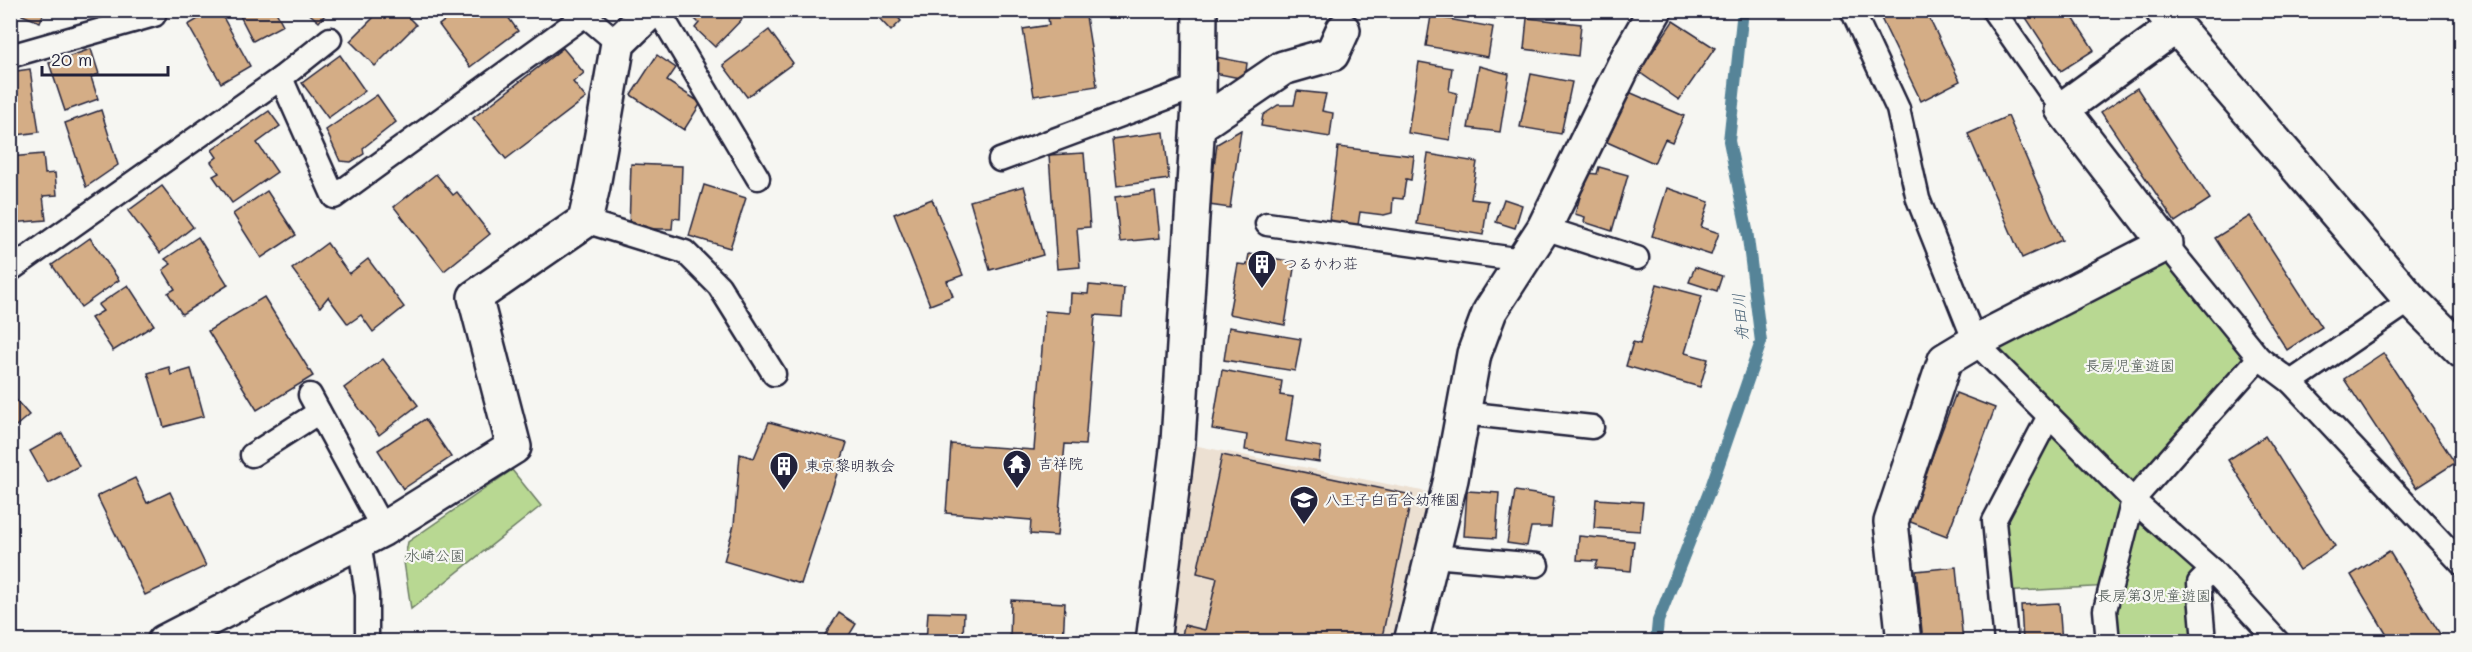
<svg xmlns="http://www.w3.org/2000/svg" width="2472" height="652" font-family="Mali,'Klee One',sans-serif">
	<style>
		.built { fill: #ece0d2 }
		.green { fill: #b8d892; stroke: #6d7d66; stroke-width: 1.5 }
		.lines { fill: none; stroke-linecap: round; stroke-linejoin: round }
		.stream { stroke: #568498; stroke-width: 12 }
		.building { fill: #d4ad86; stroke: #22223b; stroke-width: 1.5 }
		.service-casing { stroke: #22223b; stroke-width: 27 }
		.minor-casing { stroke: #22223b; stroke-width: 38 }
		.tertiary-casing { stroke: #22223b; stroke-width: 38 }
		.service { stroke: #f6f6f2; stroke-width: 22 }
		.minor { stroke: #f6f6f2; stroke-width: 33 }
		.tertiary { stroke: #f6f6f2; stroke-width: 33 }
		.labels { text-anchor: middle; stroke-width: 4.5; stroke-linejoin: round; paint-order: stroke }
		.poi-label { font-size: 15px; fill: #22223b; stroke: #f6f6f2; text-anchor: start }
		.park-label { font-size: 15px; fill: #4f5955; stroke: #f6f6f2 }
		.water-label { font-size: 16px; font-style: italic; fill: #405b71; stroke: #f6f6f2 }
	</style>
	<rect width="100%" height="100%" fill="#f6f6f2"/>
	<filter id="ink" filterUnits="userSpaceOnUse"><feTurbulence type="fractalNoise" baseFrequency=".0167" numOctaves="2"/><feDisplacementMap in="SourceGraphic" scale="12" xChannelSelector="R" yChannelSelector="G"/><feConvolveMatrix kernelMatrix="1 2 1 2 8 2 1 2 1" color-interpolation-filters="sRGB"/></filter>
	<g filter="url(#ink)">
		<polygon class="built" points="1178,442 1447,496 1411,641 1153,642"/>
		<g class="green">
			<polygon points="2166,244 2259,358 2134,500 2212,570 2204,641 2108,641 2110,586 2001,592 1997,513 2049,416 1975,342"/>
			<polygon points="512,470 541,506 411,609 404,562 408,542"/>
		</g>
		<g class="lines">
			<polyline class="stream" points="1656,642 1658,621 1711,487 1761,342 1747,230 1729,141 1743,10"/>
		</g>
		<g class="building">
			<polygon points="24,10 45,10 40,22 22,15"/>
			<polygon points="213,10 219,10 250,66 221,83 188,25"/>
			<polygon points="237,10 275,10 283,25 253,41"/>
			<polygon points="305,10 329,10 319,22"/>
			<polygon points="369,10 401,10 416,25 375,66 350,41 373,18 367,13"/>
			<polygon points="459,10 513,10 514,12 508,17 518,31 470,67 439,25"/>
			<polygon points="689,10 756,10 750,17 747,14 715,47 695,28 699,23 688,12"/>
			<polygon points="886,10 892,10 901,21 891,31 878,17"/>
			<polygon points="1047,10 1085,10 1097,86 1034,96 1023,29 1049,25"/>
			<polygon points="1379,10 1418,10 1417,17"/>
			<polygon points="1458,10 1498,10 1496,19"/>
			<polygon points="1877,10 1925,10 1960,81 1921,101"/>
			<polygon points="2021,10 2068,10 2094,50 2061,71"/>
			<polygon points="1431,16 1493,27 1488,57 1426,46"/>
			<polygon points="1527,18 1581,24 1578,56 1524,49"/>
			<polygon points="1673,21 1715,48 1679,100 1639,72"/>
			<polygon points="769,30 793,63 747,97 723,65"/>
			<polygon points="563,48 584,73 573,82 586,98 506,159 473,118"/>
			<polygon points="91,49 99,74 91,77 98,99 65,111 49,63"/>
			<polygon points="340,55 365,91 328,118 302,83"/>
			<polygon points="657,55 676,68 667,81 701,103 684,130 631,95"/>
			<polygon points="1216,57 1247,63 1245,79 1214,73"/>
			<polygon points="1419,62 1452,68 1449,91 1457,93 1450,140 1408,133"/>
			<polygon points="1479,66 1509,74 1500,132 1468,128"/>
			<polygon points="30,69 39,132 10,136 10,72"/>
			<polygon points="1531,74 1572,82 1561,134 1520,127"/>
			<polygon points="2137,88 2210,199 2175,222 2101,112"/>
			<polygon points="1297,91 1326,94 1322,111 1333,113 1330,137 1261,126 1263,115 1278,105 1294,105"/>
			<polygon points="1629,92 1684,116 1672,142 1665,139 1654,163 1607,142"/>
			<polygon points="377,95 396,122 363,148 364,154 351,162 340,161 326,130"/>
			<polygon points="101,110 118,165 86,187 65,123"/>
			<polygon points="269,111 280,126 257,143 277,172 232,203 213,176 219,173 211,162 217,157 212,150"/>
			<polygon points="2008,116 2062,240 2022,258 1968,134"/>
			<polygon points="1241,130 1230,208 1209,205 1217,144"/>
			<polygon points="1164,132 1169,179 1117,186 1112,139"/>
			<polygon points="1338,147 1414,156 1411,180 1406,179 1403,199 1393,198 1392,213 1384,215 1360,212 1358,225 1329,221"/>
			<polygon points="1084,153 1090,227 1077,228 1080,267 1057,269 1049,155"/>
			<polygon points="43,154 45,174 55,173 57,195 43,196 46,220 11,223 10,157"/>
			<polygon points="1428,154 1477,162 1471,199 1488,201 1483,235 1417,224"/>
			<polygon points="631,164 682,166 680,219 673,218 672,229 629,229"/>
			<polygon points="1599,167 1628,175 1612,231 1584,222 1585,217 1575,214 1587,173 1597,174"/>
			<polygon points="436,174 453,195 457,192 490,234 444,271 394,207"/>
			<polygon points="704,185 746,198 730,248 689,236"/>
			<polygon points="162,186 193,227 160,253 128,211"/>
			<polygon points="1024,186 1043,255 990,270 970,201"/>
			<polygon points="1667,188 1709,202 1701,227 1719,233 1711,255 1652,236"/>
			<polygon points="267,191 296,235 261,258 233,214"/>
			<polygon points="1155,192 1160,238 1120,242 1115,197"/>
			<polygon points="932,199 963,275 947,281 953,296 930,305 894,214"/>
			<polygon points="1504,199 1522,205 1515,228 1496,222"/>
			<polygon points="2250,216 2322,327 2287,350 2215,238"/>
			<polygon points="198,237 228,285 182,314 168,293 175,289 163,270 171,264 165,259"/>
			<polygon points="90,238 119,280 81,307 52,265"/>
			<polygon points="327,243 349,274 368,259 404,307 373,332 361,315 348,324 328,297 320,307 292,269"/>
			<polygon points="1249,254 1295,262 1285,325 1229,314 1238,264 1247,265"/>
			<polygon points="1695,267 1722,276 1717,291 1689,282"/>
			<polygon points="1657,284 1702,296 1685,353 1708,359 1700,387 1626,366 1633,342 1640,344"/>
			<polygon points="128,285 154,325 113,351 91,318 103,311 98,305"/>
			<polygon points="1089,285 1124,288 1122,317 1095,315 1085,445 1065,444 1057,536 1030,534 1031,520 946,513 951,444 1034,450 1045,311 1070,313 1071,293 1088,294"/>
			<polygon points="264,297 313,376 257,410 208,331"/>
			<polygon points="1229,327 1301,339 1295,371 1224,360"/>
			<polygon points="2383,353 2455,463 2416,488 2344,379"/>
			<polygon points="383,359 418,405 379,435 344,388"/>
			<polygon points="169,367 171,375 191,369 204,416 164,427 148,373"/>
			<polygon points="1222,370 1282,381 1280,395 1293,397 1286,441 1321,447 1319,462 1245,450 1247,435 1212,429"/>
			<polygon points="10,393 29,415 10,431"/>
			<polygon points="1956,393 1995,408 1947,536 1908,521"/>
			<polygon points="425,419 451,457 403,489 378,450"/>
			<polygon points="769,422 847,443 801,584 724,561 734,525 740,454 754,458"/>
			<polygon points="62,433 79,466 48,483 30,451"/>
			<polygon points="2265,436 2335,546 2299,570 2228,460"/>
			<polygon points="1222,455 1412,495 1381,642 1181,642 1184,625 1205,630 1217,578 1197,573"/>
			<polygon points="135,478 147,503 170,492 206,566 145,595 97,496"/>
			<polygon points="1467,491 1499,493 1496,538 1464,536"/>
			<polygon points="1515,491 1554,497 1551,527 1531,527 1527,546 1507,543"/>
			<polygon points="1596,499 1643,502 1640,531 1594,528"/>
			<polygon points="1579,536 1634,541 1631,571 1595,568 1598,561 1577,560"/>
			<polygon points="2389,551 2445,642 2391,642 2351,575"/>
			<polygon points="1956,567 1963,642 1923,642 1916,571"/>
			<polygon points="1011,600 1065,603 1063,642 1010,642"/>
			<polygon points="2059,603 2062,642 2023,642 2021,605"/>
			<polygon points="928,612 964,613 963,638 977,640 977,642 926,642"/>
			<polygon points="839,613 856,624 845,642 834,642 824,636"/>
		</g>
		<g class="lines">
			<g class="service-casing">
				<g id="service">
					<polyline points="658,10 758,178"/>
					<polyline points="1852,10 1898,109 1918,199 1975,342 2133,500 2105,610 2108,642"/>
					<polyline points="1993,10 2062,109"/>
					<polyline points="10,56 154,15 155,10"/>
					<polyline points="281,78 330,39"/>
					<polyline points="1000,160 1199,86"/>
					<polyline points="585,221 685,252 719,286 774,374"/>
					<polyline points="1267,224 1522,260"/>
					<polyline points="1544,228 1637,258"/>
					<polyline points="2166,244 2259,358 2291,382 2462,564"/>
					<polyline points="10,270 281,78 334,197 585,15 618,43"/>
					<polyline points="2259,358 2133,500 2212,570 2278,642"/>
					<polyline points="2291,382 2411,300"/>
					<polyline points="310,395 383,529"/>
					<polyline points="1463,413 1592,427"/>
					<polyline points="252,455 319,412"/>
					<polyline points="359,541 367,595 367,642"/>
					<polyline points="1433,556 1537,565"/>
					<polyline points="2006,642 1994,521 2049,416"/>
					<polyline points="2204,642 2199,583 2212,570"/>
				</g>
			</g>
			<g class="minor-casing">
				<g id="minor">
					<polyline points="1198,126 1283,68 1332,54 1343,30"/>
					<polyline points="164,642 383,529 514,447 475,297 585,221 593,186 618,43 652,10"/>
					<polyline points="1153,642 1178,442 1199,105 1200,10"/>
					<polyline points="1411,642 1451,479 1474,354 1490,311 1544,228 1628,57 1655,10"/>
					<polyline points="1904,642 1891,522 1945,360 1975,342 2166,244 2062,109 2175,27"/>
				</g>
			</g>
			<g class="tertiary-casing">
				<polyline id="tertiary" points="2162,10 2411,300 2462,351"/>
			</g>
			<use href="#service" class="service"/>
			<use href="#minor" class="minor"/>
			<use href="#tertiary" class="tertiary"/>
		</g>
	</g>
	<defs>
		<g id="building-pin" transform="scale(1.5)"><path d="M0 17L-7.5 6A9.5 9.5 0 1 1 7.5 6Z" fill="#22223b" stroke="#f6f6f2"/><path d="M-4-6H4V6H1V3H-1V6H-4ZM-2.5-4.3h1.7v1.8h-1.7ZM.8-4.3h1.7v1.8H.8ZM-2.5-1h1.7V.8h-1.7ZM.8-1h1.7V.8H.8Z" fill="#fff"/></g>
		<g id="temple-pin" transform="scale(1.5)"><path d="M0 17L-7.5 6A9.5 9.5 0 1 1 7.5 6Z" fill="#22223b" stroke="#f6f6f2"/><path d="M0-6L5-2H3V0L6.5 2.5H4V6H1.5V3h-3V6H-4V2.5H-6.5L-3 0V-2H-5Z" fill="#fff"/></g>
		<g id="school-pin" transform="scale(1.5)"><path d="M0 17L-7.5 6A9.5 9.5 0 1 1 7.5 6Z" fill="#22223b" stroke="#f6f6f2"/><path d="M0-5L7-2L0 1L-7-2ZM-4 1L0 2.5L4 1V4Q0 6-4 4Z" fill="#fff"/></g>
	</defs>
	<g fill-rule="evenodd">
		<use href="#building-pin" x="1262" y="264"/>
		<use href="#temple-pin" x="1017" y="464"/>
		<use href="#building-pin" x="784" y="466"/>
		<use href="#school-pin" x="1304" y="500"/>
	</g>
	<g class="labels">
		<g class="poi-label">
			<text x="1283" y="269">つるかわ荘</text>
			<text x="1038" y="469">吉祥院</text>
			<text x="805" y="471">東京黎明教会</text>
			<text x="1325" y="505">八王子白百合幼稚園</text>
		</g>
		<g class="park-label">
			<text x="2130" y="371">長房児童遊園</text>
			<text x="435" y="561">水崎公園</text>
			<text x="2154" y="601">長房第3児童遊園</text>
		</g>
		<g class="water-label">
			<text transform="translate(1740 317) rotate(-95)" y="6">舟田川</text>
		</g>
	</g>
	<rect width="2472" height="652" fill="none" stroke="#f6f6f2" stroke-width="36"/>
	<rect x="18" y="18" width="2436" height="616" fill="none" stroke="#22223b" stroke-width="2" filter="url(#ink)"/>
	<path d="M42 66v9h126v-9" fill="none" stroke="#22223b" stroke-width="3"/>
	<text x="51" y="66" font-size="18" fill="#22223b" stroke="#f6f6f2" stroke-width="4.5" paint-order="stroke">20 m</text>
</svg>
